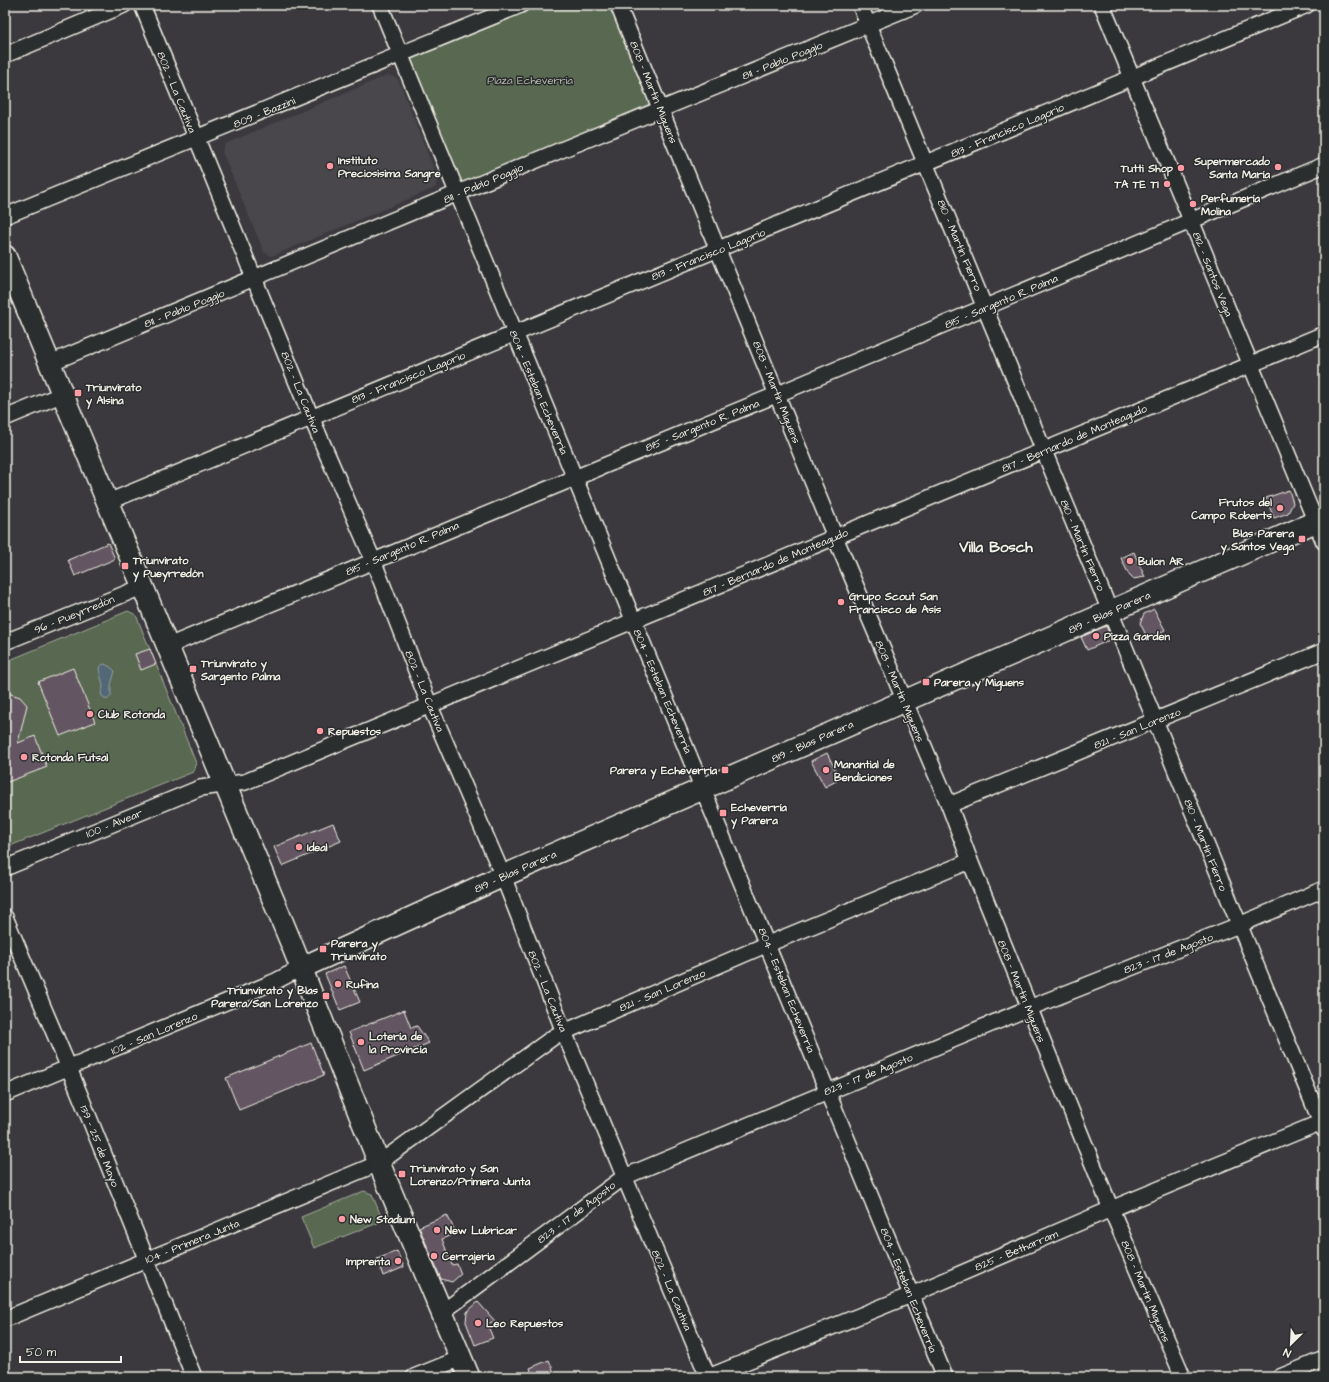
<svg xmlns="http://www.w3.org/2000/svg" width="1329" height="1382" font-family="'Architects Daughter',sans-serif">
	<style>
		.built { fill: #4a464c }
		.green { fill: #596851; stroke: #a6ac9c }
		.water { fill: #526776; stroke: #939ea4 }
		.building { fill: #645662; stroke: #f4f1e8 }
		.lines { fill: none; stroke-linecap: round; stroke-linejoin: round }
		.street-casing { stroke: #f4f1e8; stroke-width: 18 }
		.secondary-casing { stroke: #f4f1e8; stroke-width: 24 }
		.street { stroke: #2a2d2e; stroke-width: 15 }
		.secondary { stroke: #2a2d2e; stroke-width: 21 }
		.poi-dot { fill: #ff9aa2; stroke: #2a2d2e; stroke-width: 1.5 }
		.labels { text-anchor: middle; stroke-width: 3; stroke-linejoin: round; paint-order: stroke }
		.street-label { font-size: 11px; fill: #f4f1e8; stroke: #2a2d2e }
		.park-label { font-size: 11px; fill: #b6baac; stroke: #2a2d2e }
		.poi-label { font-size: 11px; font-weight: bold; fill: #f4f1e8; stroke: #2a2d2e; text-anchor: start }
		.district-label { font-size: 15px; font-weight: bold; fill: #f4f1e8; stroke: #2a2d2e }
	</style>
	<rect width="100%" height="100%" fill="#3b393e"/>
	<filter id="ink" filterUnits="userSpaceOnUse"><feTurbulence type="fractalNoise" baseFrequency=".025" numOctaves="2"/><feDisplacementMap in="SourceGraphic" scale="8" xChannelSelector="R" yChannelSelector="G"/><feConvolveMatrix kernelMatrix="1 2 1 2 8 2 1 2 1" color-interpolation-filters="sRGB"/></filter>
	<g filter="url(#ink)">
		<polygon class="built" points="388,75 398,79 438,179 435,188 272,256 264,252 222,152 225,144"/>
		<g class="green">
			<polygon points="534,5 611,5 652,103 462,183 408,58"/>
			<polygon points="128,611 136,615 196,763 193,772 5,848 5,662"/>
			<polygon points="364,1191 372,1194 383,1221 314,1248 301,1217"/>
		</g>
		<polygon class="water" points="104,664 109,666 115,671 111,685 111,696 107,700 101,695 103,686 99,669 100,666"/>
		<g class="building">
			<polygon points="1289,490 1293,503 1288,513 1274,518 1266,498"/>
			<polygon points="108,543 115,559 75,576 68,560"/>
			<polygon points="1134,552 1139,564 1145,577 1133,579 1129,575 1121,558"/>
			<polygon points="1154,609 1165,630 1148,639 1140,623 1144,614"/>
			<polygon points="1106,626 1112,639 1087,650 1081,637"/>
			<polygon points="150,649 156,664 141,670 135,654"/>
			<polygon points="73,668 95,722 60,736 38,682"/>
			<polygon points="5,692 20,697 27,705 18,743 35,736 47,767 5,783"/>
			<polygon points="827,753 840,779 825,787 811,761"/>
			<polygon points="333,823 341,841 282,866 274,847"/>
			<polygon points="344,966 360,1002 340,1010 325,974"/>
			<polygon points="404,1010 411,1028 417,1026 429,1043 364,1070 349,1032"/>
			<polygon points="311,1043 324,1075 239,1110 226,1078"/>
			<polygon points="447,1215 456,1233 442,1239 452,1265 457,1264 461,1274 452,1282 441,1279 419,1227"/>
			<polygon points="397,1251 404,1267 383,1276 377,1259"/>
			<polygon points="478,1302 495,1321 487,1324 493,1338 475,1345 466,1322 467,1312"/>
			<polygon points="549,1360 556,1377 533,1377 530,1368"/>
		</g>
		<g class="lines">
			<g class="street-casing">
				<g id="street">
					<polyline points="142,5 311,417 373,560 429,704 503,876 564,1032 708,1377"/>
					<polyline points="380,5 945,1377"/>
					<polyline points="618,5 835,537 949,805 970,861 1111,1209 1183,1377"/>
					<polyline points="860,5 1324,1130"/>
					<polyline points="1102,5 1324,542"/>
					<polyline points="5,55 124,5"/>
					<polyline points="5,216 521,5"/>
					<polyline points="50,363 561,150 916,5"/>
					<polyline points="5,418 63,394"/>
					<polyline points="108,502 1307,5"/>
					<polyline points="5,642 142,587"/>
					<polyline points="168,646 778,394 1324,165"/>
					<polyline points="949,805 1324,651"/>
					<polyline points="5,868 200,788 245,782 1324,334"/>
					<polyline points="5,917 69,1068 194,1377"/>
					<polyline points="5,1094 276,981 301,968"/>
					<polyline points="441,1313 624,1177 1029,1008 1239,925 1324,889"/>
					<polyline points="5,1319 379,1163 555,1036 564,1032 768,944 970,861"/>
					<polyline points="414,1377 461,1358"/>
					<polyline points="708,1377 911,1295 1111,1209 1324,1121"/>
					<polyline points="1280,1377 1324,1359"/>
				</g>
			</g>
			<g class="secondary-casing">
				<g id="secondary">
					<polyline points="5,256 292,945 379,1163 469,1377"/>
					<polyline points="301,968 503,876 1324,518"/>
				</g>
			</g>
			<use href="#street" class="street"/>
			<use href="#secondary" class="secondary"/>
		</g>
	</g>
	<g class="poi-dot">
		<circle cx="330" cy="166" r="4"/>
		<circle cx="1278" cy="167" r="4"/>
		<circle cx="1181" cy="168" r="4"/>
		<circle cx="1167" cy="184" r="4"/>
		<circle cx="1193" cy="204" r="4"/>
		<rect x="74" y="389" width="8" height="8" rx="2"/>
		<circle cx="1280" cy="508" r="4"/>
		<rect x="1298" y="535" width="8" height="8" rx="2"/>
		<circle cx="1130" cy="561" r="4"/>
		<rect x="121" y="562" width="8" height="8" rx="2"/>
		<circle cx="841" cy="602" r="4"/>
		<circle cx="1096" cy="636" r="4"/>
		<rect x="189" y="665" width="8" height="8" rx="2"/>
		<rect x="922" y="678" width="8" height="8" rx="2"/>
		<circle cx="90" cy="714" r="4"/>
		<circle cx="320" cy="731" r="4"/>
		<circle cx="24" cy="757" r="4"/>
		<rect x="721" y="766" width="8" height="8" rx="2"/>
		<circle cx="826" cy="770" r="4"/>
		<rect x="719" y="809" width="8" height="8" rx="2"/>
		<circle cx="299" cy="847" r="4"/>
		<rect x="319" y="945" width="8" height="8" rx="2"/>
		<circle cx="338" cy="984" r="4"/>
		<rect x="322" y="992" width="8" height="8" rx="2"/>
		<circle cx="361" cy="1042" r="4"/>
		<rect x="398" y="1170" width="8" height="8" rx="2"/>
		<circle cx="342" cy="1219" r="4"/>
		<circle cx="437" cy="1230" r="4"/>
		<circle cx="434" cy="1256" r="4"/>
		<circle cx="398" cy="1261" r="4"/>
		<circle cx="478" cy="1323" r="4"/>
	</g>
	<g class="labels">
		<g class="street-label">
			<text transform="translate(782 60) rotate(-22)" y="4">811 - Pablo Poggio</text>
			<text transform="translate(177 92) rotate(68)" y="4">802 - La Cautiva</text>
			<text transform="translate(654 92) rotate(68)" y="4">808 - Martín Miguens</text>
			<text transform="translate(264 112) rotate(-22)" y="4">809 - Bazzini</text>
			<text transform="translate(1007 130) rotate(-23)" y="4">813 - Francisco Lagorio</text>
			<text transform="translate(483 183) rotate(-23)" y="4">811 - Pablo Poggio</text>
			<text transform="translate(960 245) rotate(67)" y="4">810 - Martín Fierro</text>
			<text transform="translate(708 254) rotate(-22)" y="4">813 - Francisco Lagorio</text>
			<text transform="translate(1213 274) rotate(68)" y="4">812 - Santos Vega</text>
			<text transform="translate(1001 301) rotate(-23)" y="4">815 - Sargento R. Palma</text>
			<text transform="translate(184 308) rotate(-22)" y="4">811 - Pablo Poggio</text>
			<text transform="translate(408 377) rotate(-22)" y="4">813 - Francisco Lagorio</text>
			<text transform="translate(301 392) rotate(68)" y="4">802 - La Cautiva</text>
			<text transform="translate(539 392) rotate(67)" y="4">804 - Esteban Echeverría</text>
			<text transform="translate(777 392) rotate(68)" y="4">808 - Martín Miguens</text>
			<text transform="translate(702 425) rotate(-22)" y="4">815 - Sargento R. Palma</text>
			<text transform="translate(1074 438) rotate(-23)" y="4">817 - Bernardo de Monteagudo</text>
			<text transform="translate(1083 545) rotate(67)" y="4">810 - Martín Fierro</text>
			<text transform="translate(402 548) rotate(-23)" y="4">815 - Sargento R. Palma</text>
			<text transform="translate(775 562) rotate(-23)" y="4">817 - Bernardo de Monteagudo</text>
			<text transform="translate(1109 612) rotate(-24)" y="4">819 - Blas Parera</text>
			<text transform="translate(74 614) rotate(-22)" y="4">96 - Pueyrredón</text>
			<text transform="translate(425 691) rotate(68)" y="4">802 - La Cautiva</text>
			<text transform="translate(663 691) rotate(67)" y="4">804 - Esteban Echeverría</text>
			<text transform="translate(900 691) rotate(67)" y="4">808 - Martín Miguens</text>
			<text transform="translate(1137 728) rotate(-22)" y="4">821 - San Lorenzo</text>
			<text transform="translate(812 741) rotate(-24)" y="4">819 - Blas Parera</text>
			<text transform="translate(114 823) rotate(-22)" y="4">100 - Alvear</text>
			<text transform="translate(1206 845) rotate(68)" y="4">810 - Martín Fierro</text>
			<text transform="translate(515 871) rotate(-24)" y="4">819 - Blas Parera</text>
			<text transform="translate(1168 953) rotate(-21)" y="4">823 - 17 de Agosto</text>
			<text transform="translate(662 990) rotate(-23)" y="4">821 - San Lorenzo</text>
			<text transform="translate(787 990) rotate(68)" y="4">804 - Esteban Echeverría</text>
			<text transform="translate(548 991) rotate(68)" y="4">802 - La Cautiva</text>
			<text transform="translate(1022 991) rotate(68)" y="4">808 - Martín Miguens</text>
			<text transform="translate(154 1033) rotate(-23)" y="4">102 - San Lorenzo</text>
			<text transform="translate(868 1074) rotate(-22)" y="4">823 - 17 de Agosto</text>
			<text transform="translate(100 1146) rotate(68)" y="4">139 - 25 de Mayo</text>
			<text transform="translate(576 1212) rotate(-37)" y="4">823 - 17 de Agosto</text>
			<text transform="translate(192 1241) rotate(-22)" y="4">104 - Primera Junta</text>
			<text transform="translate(1016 1250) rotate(-23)" y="4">825 - Betharram</text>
			<text transform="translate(672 1290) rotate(67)" y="4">802 - La Cautiva</text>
			<text transform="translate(909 1290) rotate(68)" y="4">804 - Esteban Echeverría</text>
			<text transform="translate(1146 1291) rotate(67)" y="4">808 - Martín Miguens</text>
		</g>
		<g class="park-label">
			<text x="530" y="84">Plaza Echeverría</text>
		</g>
		<g class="poi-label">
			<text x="338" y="164">Instituto<tspan x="338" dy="13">Preciosisima Sangre</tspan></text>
			<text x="1270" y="165" text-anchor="end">Supermercado<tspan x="1270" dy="13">Santa María</tspan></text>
			<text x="1173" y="172" text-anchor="end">Tutti Shop</text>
			<text x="1159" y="188" text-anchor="end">TA TE TI</text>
			<text x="1201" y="202">Perfumería<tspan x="1201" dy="13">Molina</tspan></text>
			<text x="86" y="391">Triunvirato<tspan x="86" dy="13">y Alsina</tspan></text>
			<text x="1272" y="506" text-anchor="end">Frutos del<tspan x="1272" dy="13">Campo Roberts</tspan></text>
			<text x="1294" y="537" text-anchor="end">Blas Parera<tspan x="1294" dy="13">y Santos Vega</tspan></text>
			<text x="133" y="564">Triunvirato<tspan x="133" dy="13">y Pueyrredón</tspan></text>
			<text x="1138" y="565">Bulon AR</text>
			<text x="849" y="600">Grupo Scout San<tspan x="849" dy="13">Francisco de Asís</tspan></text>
			<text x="1104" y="640">Pizza Garden</text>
			<text x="201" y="667">Triunvirato y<tspan x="201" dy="13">Sargento Palma</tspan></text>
			<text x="934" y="686">Parera y Miguens</text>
			<text x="98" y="718">Club Rotonda</text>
			<text x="328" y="735">Repuestos</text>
			<text x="32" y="761">Rotonda Futsal</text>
			<text x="834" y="768">Manantial de<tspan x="834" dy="13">Bendiciones</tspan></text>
			<text x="717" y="774" text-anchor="end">Parera y Echeverría</text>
			<text x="731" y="811">Echeverría<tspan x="731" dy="13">y Parera</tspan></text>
			<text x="307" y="851">Ideal</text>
			<text x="331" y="947">Parera y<tspan x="331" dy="13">Triunvirato</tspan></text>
			<text x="346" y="988">Rufina</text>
			<text x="318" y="994" text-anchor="end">Triunvirato y Blas<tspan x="318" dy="13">Parera/San Lorenzo</tspan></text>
			<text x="369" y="1040">Lotería de<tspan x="369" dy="13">la Provincía</tspan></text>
			<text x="410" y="1172">Triunvirato y San<tspan x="410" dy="13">Lorenzo/Primera Junta</tspan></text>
			<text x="350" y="1223">New Stadium</text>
			<text x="445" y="1234">New Lubricar</text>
			<text x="442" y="1260">Cerrajeria</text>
			<text x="390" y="1265" text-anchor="end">Imprenta</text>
			<text x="486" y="1327">Leo Repuestos</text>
		</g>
		<g class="district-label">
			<text x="996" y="552">Villa Bosch</text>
		</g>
	</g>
	<rect width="1329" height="1382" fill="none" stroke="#2a2d2e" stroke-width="20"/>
	<rect x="10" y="10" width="1309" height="1362" fill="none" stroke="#f4f1e8" stroke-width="1.5" filter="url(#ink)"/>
	<g transform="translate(1291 1344) rotate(204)" stroke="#2a2d2e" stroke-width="3" paint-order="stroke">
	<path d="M0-3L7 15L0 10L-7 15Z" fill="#f4f1e8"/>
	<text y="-6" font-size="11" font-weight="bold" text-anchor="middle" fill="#f4f1e8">N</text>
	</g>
	<path d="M20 1356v6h101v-6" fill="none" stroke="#f4f1e8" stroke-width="2"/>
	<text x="26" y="1356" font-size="12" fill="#f4f1e8" stroke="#2a2d2e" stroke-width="3" paint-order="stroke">50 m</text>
</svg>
